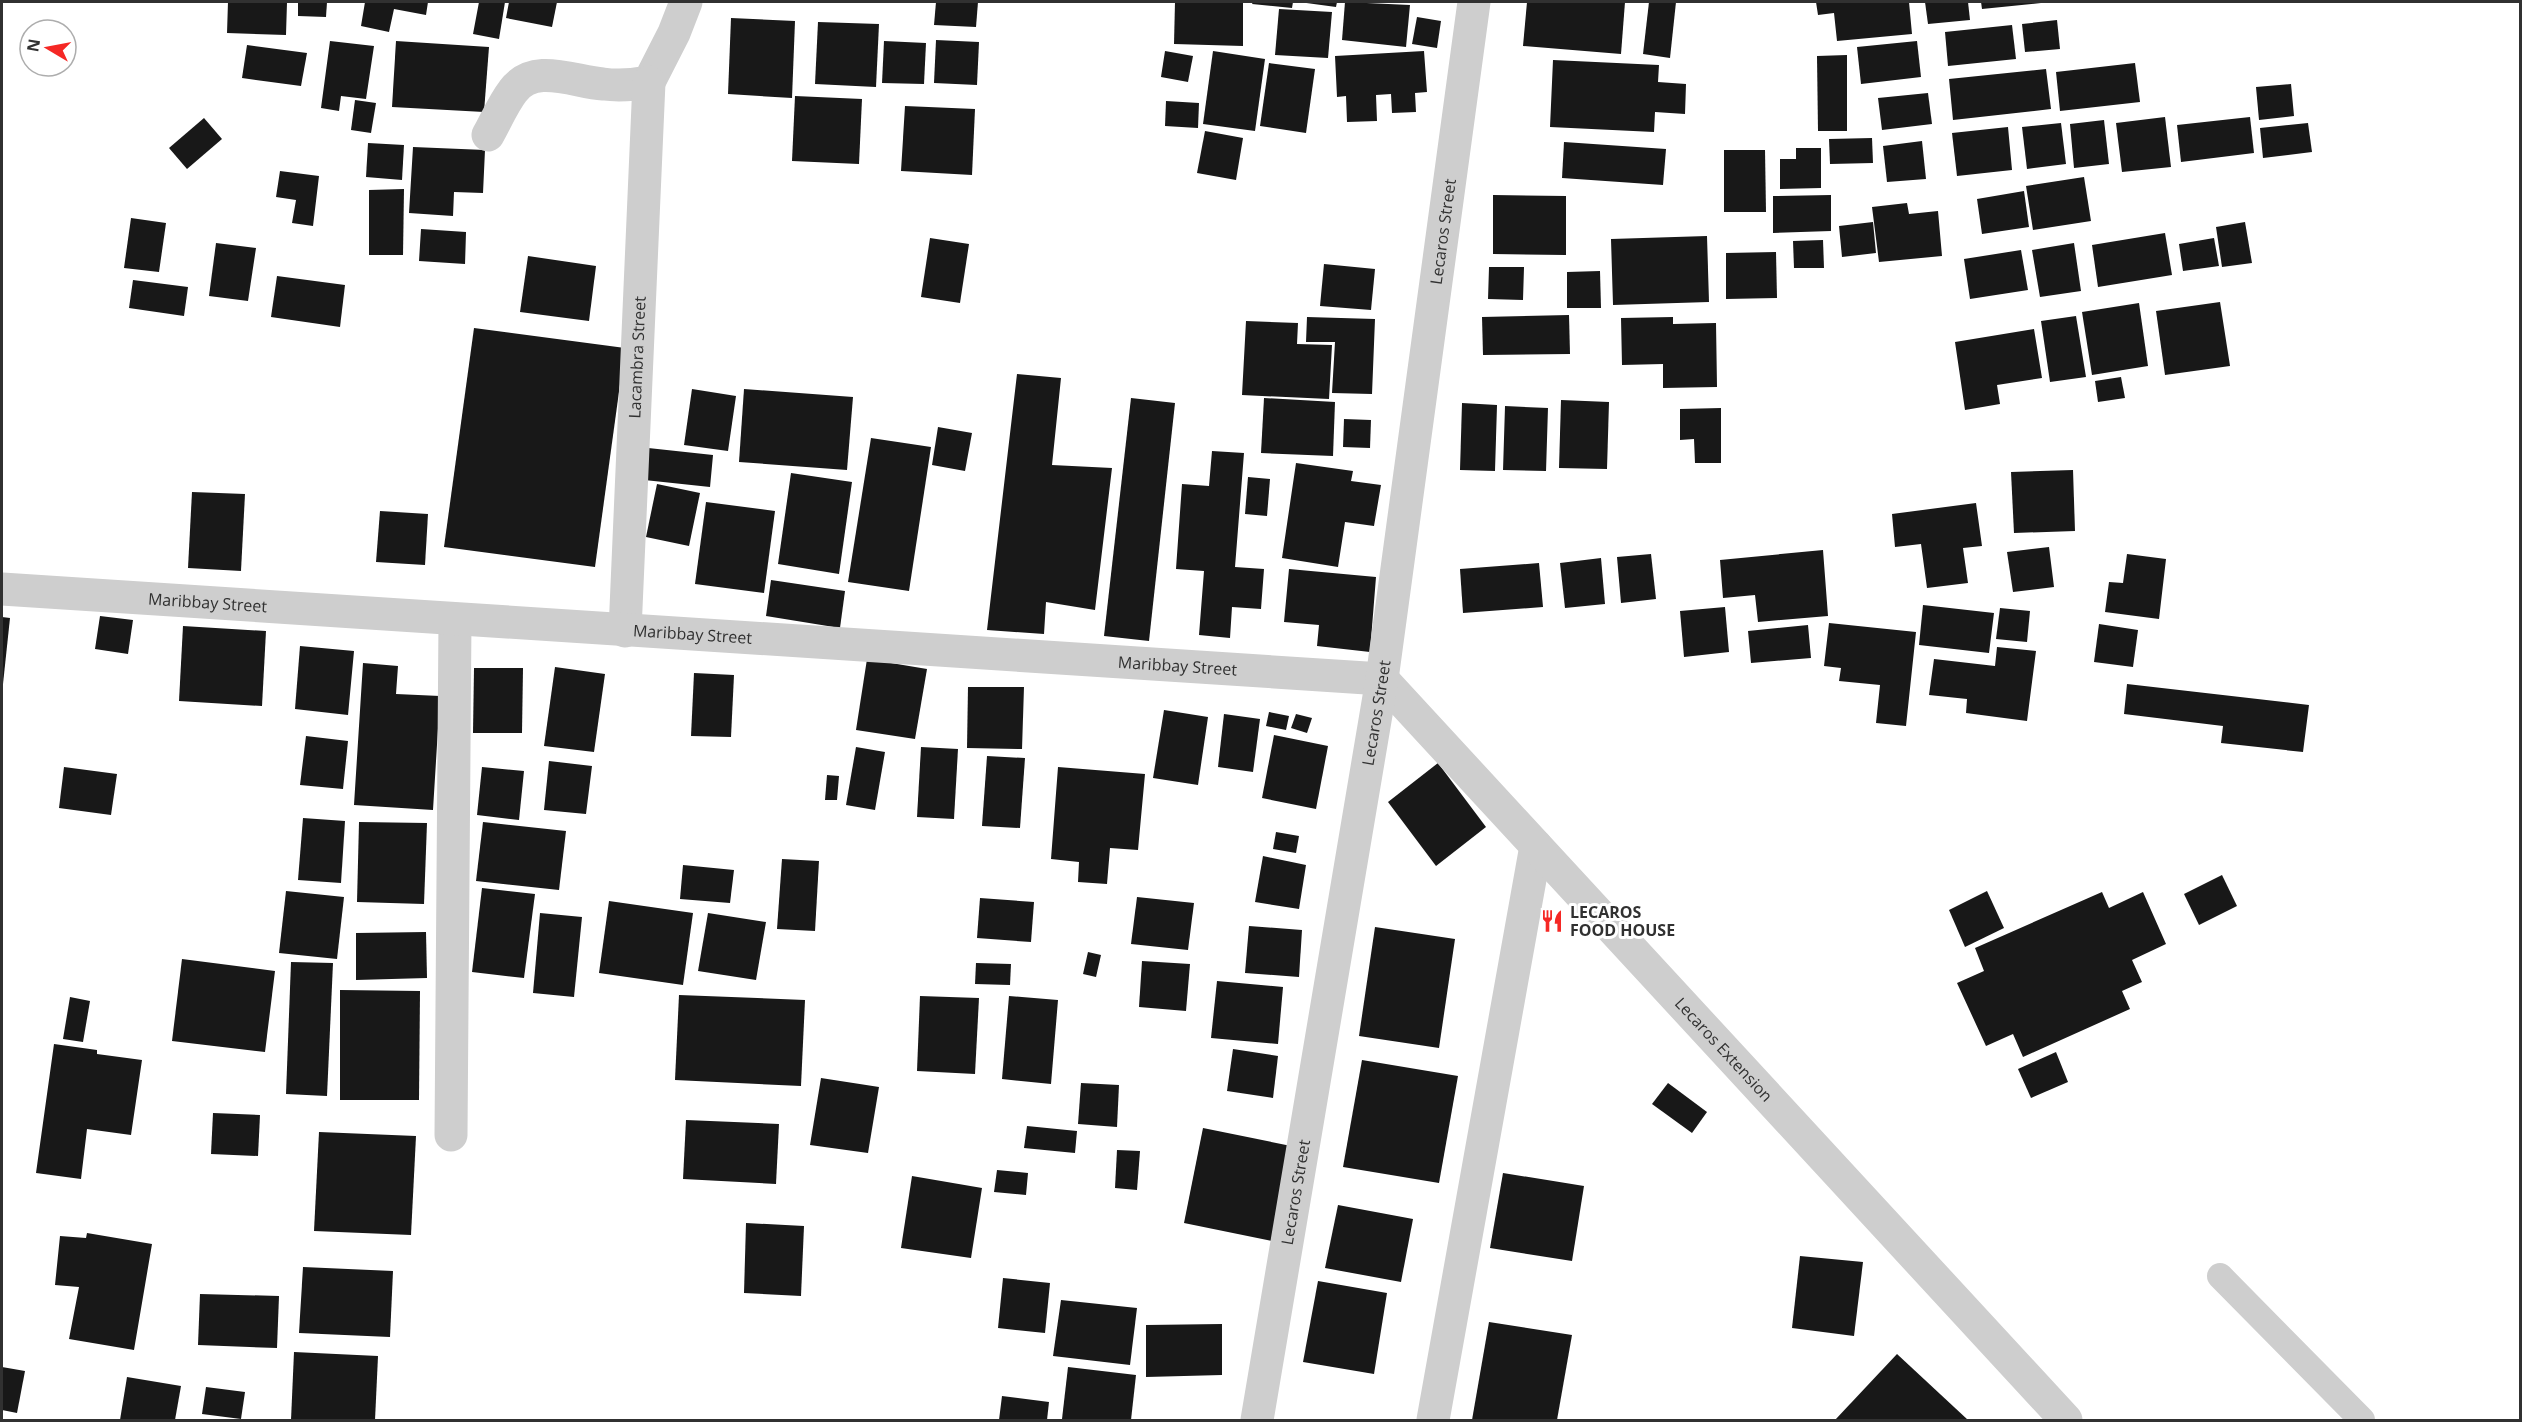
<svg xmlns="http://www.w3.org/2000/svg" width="2522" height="1422" font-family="'Open Sans',sans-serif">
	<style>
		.building { fill: #181818 }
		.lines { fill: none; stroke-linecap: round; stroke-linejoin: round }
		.service { stroke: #cecece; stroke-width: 26 }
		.minor { stroke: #cecece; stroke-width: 33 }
		.tertiary { stroke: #cecece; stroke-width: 33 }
		.labels { text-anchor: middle; stroke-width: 6; stroke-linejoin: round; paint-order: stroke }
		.street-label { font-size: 16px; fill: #313131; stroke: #fff }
		.poi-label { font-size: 16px; font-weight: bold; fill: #313131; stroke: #fff; text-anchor: start }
	</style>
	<rect width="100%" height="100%" fill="#fff"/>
	<g class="building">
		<polygon points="228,2 287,2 286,35 227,33"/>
		<polygon points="298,2 327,2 326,17 298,16"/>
		<polygon points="365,2 428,2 426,15 394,9 389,32 361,26"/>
		<polygon points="479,2 505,2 499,39 473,34"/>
		<polygon points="509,2 557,2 552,27 506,18"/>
		<polygon points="936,2 978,2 976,27 934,25"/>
		<polygon points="1175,2 1243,2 1243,46 1174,44"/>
		<polygon points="1253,2 1293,2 1292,8 1252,4"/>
		<polygon points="1299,2 1337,2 1336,7"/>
		<polygon points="1345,2 1410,5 1406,47 1342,40"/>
		<polygon points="1527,2 1625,2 1621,54 1523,46"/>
		<polygon points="1649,2 1676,2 1670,58 1643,54"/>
		<polygon points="1816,2 1909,2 1912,34 1837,41 1834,13 1818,15"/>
		<polygon points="1925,2 1968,2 1970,20 1928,24"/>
		<polygon points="1981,2 2040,2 2041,3 1982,9"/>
		<polygon points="1279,9 1332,12 1328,58 1275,55"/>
		<polygon points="1417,17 1441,21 1437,48 1412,44"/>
		<polygon points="731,18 795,21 792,98 728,94"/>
		<polygon points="2057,20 2060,49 2025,52 2022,24"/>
		<polygon points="818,22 879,24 876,87 815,84"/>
		<polygon points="2012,25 2016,59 1948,66 1945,32"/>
		<polygon points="936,40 979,42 977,85 934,83"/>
		<polygon points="330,41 374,46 366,99 341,96 339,111 321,108"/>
		<polygon points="396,41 489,47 484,112 392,107"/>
		<polygon points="884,41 926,43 924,84 882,83"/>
		<polygon points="1917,41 1921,77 1861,84 1857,47"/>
		<polygon points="247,45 307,53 301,86 242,78"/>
		<polygon points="1165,51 1193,56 1188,82 1161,77"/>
		<polygon points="1213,51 1265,59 1255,131 1203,124"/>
		<polygon points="1424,51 1427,92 1415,93 1416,112 1392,113 1391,94 1376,95 1377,121 1347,122 1346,96 1337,97 1335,56"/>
		<polygon points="1847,55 1847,131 1818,131 1817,56"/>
		<polygon points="1553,60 1659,65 1658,82 1686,84 1685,114 1655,112 1654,132 1550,127"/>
		<polygon points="1269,63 1315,69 1306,133 1260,126"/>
		<polygon points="2135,63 2140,102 2060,111 2056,72"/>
		<polygon points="2046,69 2051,109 1953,120 1949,79"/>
		<polygon points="2291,84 2294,116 2259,120 2256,87"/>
		<polygon points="1928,93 1932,124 1882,130 1878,98"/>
		<polygon points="795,96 862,99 859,164 792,161"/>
		<polygon points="355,100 376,103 371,133 351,130"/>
		<polygon points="1166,101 1199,103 1198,128 1165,126"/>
		<polygon points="905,106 975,109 972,175 901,171"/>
		<polygon points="2165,117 2171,167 2122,172 2116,123"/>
		<polygon points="2250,117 2254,153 2181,162 2177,125"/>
		<polygon points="204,118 222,139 187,169 169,148"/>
		<polygon points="2104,120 2109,164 2074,168 2070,124"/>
		<polygon points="2061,123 2066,164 2027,169 2022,127"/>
		<polygon points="2308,123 2312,152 2263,158 2260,128"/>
		<polygon points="2008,127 2012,170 1957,176 1952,133"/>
		<polygon points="1205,131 1243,138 1236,180 1197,173"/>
		<polygon points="1872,138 1873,163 1830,164 1829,139"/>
		<polygon points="1922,141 1926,179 1887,182 1883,146"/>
		<polygon points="1564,142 1666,149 1663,185 1562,178"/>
		<polygon points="368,143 404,145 402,180 366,177"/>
		<polygon points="413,147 485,150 483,193 454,192 453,216 409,213"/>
		<polygon points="1796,148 1821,148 1821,188 1780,189 1780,159 1796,159"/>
		<polygon points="1724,150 1765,150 1766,212 1724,212"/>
		<polygon points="280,171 319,176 313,226 292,223 296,200 276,197"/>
		<polygon points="2084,177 2091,221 2033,230 2026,186"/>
		<polygon points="404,189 403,255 369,255 369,190"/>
		<polygon points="2024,191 2029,227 1982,234 1977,199"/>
		<polygon points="1493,195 1566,196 1566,255 1493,254"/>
		<polygon points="1831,195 1831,231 1773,233 1773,196"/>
		<polygon points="1907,203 1909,214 1938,211 1942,256 1879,262 1872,207"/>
		<polygon points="131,218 166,223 159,272 124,268"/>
		<polygon points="1873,222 1876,253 1842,257 1839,226"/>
		<polygon points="2245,222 2252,263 2222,267 2216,227"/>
		<polygon points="421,229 466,232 465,264 419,261"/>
		<polygon points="2165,233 2172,275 2098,287 2092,245"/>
		<polygon points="1707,236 1709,302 1613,305 1611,239"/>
		<polygon points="930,238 969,244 960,303 921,297"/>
		<polygon points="2214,238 2219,266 2183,271 2179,244"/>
		<polygon points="1823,240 1824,268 1794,268 1793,241"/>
		<polygon points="216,243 256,248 248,301 209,296"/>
		<polygon points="2074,243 2081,291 2040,297 2032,250"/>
		<polygon points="2021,250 2028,290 1970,299 1964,259"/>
		<polygon points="1776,252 1777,298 1726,299 1726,253"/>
		<polygon points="528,256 596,266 589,321 520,312"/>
		<polygon points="1324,264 1375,269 1371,310 1320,306"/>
		<polygon points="1489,267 1524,267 1523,300 1488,299"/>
		<polygon points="1600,271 1601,308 1567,308 1567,272"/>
		<polygon points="277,276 345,285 340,327 271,317"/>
		<polygon points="133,280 188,287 184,316 129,308"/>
		<polygon points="2220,302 2230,366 2165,375 2156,311"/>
		<polygon points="2139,303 2148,366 2092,375 2082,312"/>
		<polygon points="1569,315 1570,354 1483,355 1482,317"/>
		<polygon points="2076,316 2086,377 2050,382 2041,321"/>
		<polygon points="1307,317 1375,319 1372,394 1332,393 1335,342 1306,342"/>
		<polygon points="1673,317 1673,324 1716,323 1717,387 1663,388 1663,364 1622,365 1621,318"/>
		<polygon points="1246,321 1298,323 1297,344 1332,345 1329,399 1242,395"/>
		<polygon points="474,328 625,348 595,567 444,547"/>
		<polygon points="2034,329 2042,378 1997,385 2000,404 1965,410 1955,342"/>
		<polygon points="1017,374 1061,378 1052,465 1112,468 1095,610 1046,602 1044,634 987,630"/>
		<polygon points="2121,377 2125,398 2098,402 2095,381"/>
		<polygon points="692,389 736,396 728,451 684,445"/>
		<polygon points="744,389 853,397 847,470 739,462"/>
		<polygon points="1131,398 1175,403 1149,641 1104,636"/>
		<polygon points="1264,398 1335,402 1333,456 1261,453"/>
		<polygon points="1561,400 1609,402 1607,469 1559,468"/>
		<polygon points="1462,403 1497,405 1495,471 1460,470"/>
		<polygon points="1505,406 1548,408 1546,471 1503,470"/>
		<polygon points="1721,408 1721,463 1695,463 1694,439 1680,440 1680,409"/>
		<polygon points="1344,419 1371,420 1370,448 1343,447"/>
		<polygon points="938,427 972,433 965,471 932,465"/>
		<polygon points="871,438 931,447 909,591 848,582"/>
		<polygon points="639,447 713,455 710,487 635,479"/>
		<polygon points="1212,451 1244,453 1235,567 1264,569 1261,609 1232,607 1230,638 1199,635 1204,571 1176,569 1182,484 1209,486"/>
		<polygon points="1296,463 1353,471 1351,481 1381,485 1374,526 1345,522 1338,567 1282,558"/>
		<polygon points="2073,470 2075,531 2014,533 2011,472"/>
		<polygon points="791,473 852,482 839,574 778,564"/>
		<polygon points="1248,477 1270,479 1267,516 1245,514"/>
		<polygon points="657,484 700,493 689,546 646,537"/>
		<polygon points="192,492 245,494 241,571 188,568"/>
		<polygon points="706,502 775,511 764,593 695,584"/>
		<polygon points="1976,503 1982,546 1963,548 1968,583 1927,588 1921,544 1895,547 1892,514"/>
		<polygon points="380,511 428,514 425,565 376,562"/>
		<polygon points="2049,547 2054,587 2013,592 2007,552"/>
		<polygon points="1823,550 1828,616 1758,622 1755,595 1723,598 1720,560"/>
		<polygon points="1651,554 1656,599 1621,603 1617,557"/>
		<polygon points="2127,554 2166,559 2159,619 2105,612 2109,582 2123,583"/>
		<polygon points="1601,558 1605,604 1565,608 1560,563"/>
		<polygon points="1539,563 1543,607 1463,613 1460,569"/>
		<polygon points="1289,569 1376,577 1370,652 1317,646 1319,625 1284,622"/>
		<polygon points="771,580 845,591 840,628 766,616"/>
		<polygon points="1923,605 1994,613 1989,653 1919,645"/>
		<polygon points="1725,607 1729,652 1684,657 1680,611"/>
		<polygon points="2000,608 2030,611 2027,642 1996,639"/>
		<polygon points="100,616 133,620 128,654 95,649"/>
		<polygon points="2,617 10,618 3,684 2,684"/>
		<polygon points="1829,623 1916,632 1906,726 1876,723 1880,685 1839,681 1841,668 1824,666"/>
		<polygon points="2099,624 2138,630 2133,667 2094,662"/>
		<polygon points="1808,625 1811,658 1751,663 1748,631"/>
		<polygon points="183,626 266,631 262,706 179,701"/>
		<polygon points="300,646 354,651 348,715 295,709"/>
		<polygon points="1997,647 2036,651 2027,721 1966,713 1967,699 1929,695 1934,659 1995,666"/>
		<polygon points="867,659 927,669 915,739 856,730"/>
		<polygon points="363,663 398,666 396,694 440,696 433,810 354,805"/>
		<polygon points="555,667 605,674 594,752 544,746"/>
		<polygon points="474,668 523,668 522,733 473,733"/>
		<polygon points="694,673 734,675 731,737 691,736"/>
		<polygon points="2127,684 2309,705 2303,752 2221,743 2223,726 2124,714"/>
		<polygon points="968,687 1024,687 1022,749 967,748"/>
		<polygon points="1164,710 1208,717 1198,785 1153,778"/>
		<polygon points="1269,712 1289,716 1286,730 1266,726"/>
		<polygon points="1224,714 1260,719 1253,772 1218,767"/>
		<polygon points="1296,714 1312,718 1307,733 1291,728"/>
		<polygon points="1274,735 1328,746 1316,809 1262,798"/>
		<polygon points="306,736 348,741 343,789 300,785"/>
		<polygon points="856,747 885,752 875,810 846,805"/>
		<polygon points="921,747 958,749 954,819 917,817"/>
		<polygon points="987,756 1025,758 1020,828 982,826"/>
		<polygon points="549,761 592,766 586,814 544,810"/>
		<polygon points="1438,763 1486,827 1436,866 1388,802"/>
		<polygon points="64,767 117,774 111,815 59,808"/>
		<polygon points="482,767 524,771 519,820 477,815"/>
		<polygon points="1058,767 1145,774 1138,850 1110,848 1107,884 1078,882 1079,862 1051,859"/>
		<polygon points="827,775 839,776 837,800 825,800"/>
		<polygon points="303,818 345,821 341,883 298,880"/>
		<polygon points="359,822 427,823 424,904 357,902"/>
		<polygon points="483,822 566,831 559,890 476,881"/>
		<polygon points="1276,832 1299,836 1296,853 1273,849"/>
		<polygon points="1263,856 1306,865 1299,909 1255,902"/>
		<polygon points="782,859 819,861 815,931 777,929"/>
		<polygon points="683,865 734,870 730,903 680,899"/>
		<polygon points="2222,875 2237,906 2199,925 2184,894"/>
		<polygon points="482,888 535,894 524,978 472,972"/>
		<polygon points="286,891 344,897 337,959 279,953"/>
		<polygon points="1987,891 2004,928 1965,947 1949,910"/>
		<polygon points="2102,892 2109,908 2143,892 2166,944 2132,960 2142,982 2122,991 2130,1009 2023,1057 2013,1034 1986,1046 1957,983 1984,971 1975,948"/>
		<polygon points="1137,897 1194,903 1188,950 1131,944"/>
		<polygon points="980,898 1034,902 1031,942 977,938"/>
		<polygon points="609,901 693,913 683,985 599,973"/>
		<polygon points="540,913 582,917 574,997 533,993"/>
		<polygon points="708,913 766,922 756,980 698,971"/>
		<polygon points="1249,926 1302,930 1299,977 1245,973"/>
		<polygon points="1375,927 1455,939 1439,1048 1359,1036"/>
		<polygon points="426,932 427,978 356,980 356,933"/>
		<polygon points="1088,952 1101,955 1096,977 1083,974"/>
		<polygon points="182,959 275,971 265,1052 172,1041"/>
		<polygon points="1142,961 1190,964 1186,1011 1139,1007"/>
		<polygon points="291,962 333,963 327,1096 286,1094"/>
		<polygon points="976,963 1011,964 1010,985 975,984"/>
		<polygon points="1217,981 1283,987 1278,1044 1211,1038"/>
		<polygon points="340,990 420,991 419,1100 340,1100"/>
		<polygon points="679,995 805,1000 801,1086 675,1080"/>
		<polygon points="920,996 979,998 975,1074 917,1071"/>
		<polygon points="1009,996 1058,1000 1051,1084 1002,1079"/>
		<polygon points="70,997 90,1001 83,1042 63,1039"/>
		<polygon points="54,1044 97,1050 97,1054 142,1060 131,1135 87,1129 81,1179 36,1173"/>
		<polygon points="1233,1049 1278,1056 1273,1098 1227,1091"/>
		<polygon points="2056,1052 2068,1082 2031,1098 2018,1069"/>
		<polygon points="1362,1060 1458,1076 1439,1183 1343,1167"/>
		<polygon points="821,1078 879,1087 868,1153 810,1145"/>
		<polygon points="1081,1083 1119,1085 1117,1127 1078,1124"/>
		<polygon points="1668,1083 1707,1112 1692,1133 1652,1104"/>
		<polygon points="213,1113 260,1115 258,1156 211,1154"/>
		<polygon points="686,1120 779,1124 776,1184 683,1179"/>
		<polygon points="1027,1126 1077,1131 1075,1153 1024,1148"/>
		<polygon points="1203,1128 1296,1147 1277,1242 1184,1223"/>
		<polygon points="319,1132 416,1136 411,1235 314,1231"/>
		<polygon points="1117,1150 1140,1151 1137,1190 1115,1188"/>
		<polygon points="997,1170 1028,1173 1026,1195 994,1192"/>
		<polygon points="1503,1173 1584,1186 1572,1261 1490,1248"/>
		<polygon points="912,1176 982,1188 971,1258 901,1248"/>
		<polygon points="1338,1205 1413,1219 1401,1282 1325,1268"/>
		<polygon points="746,1223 804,1226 801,1296 744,1293"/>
		<polygon points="87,1233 152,1244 134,1350 69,1339 79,1287 55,1285 60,1236 86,1238"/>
		<polygon points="1800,1256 1863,1262 1854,1336 1792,1328"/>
		<polygon points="303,1267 393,1271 390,1337 299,1333"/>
		<polygon points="1003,1278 1050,1283 1045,1333 998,1328"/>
		<polygon points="1318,1281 1387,1293 1374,1374 1303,1362"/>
		<polygon points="200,1294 279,1296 277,1348 198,1345"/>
		<polygon points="1061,1300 1137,1308 1130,1365 1053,1356"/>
		<polygon points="1489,1322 1572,1335 1557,1420 1472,1420"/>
		<polygon points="1222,1324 1222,1375 1146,1377 1146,1325"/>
		<polygon points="294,1352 378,1356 375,1420 291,1420"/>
		<polygon points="1897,1354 1968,1420 1835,1420"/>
		<polygon points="2,1367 25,1371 17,1413 2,1410"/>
		<polygon points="1068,1367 1136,1375 1131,1420 1062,1419"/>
		<polygon points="127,1377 181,1386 175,1420 120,1420"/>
		<polygon points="206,1387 245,1392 241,1419 202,1414"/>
		<polygon points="1002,1396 1049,1402 1047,1420 999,1420"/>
	</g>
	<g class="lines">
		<polyline class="service" points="2220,1276 2362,1420"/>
		<g class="minor">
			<path d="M488,135C496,121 503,104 513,91C534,62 574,82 603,84C619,86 633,85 649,82L674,33L686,2"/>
			<path id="s1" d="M625,631L649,82"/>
			<polyline points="451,1135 455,620"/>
			<polyline points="1433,1420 1536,846"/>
		</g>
		<g class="tertiary">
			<path id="s2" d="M2,589L1382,679"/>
			<path id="s3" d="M1382,679L2066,1420"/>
			<path id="s4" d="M1257,1420L1382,679L1474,2"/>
		</g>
	</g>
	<defs>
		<g id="restaurant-bare" transform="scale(1.8)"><path d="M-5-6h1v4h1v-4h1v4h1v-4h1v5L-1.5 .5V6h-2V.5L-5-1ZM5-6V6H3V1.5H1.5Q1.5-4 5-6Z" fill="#f52825" stroke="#fff" stroke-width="2.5" paint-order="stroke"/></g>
	</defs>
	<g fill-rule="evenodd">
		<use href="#restaurant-bare" x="1552" y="921"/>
	</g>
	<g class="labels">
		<g class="street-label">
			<text dy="6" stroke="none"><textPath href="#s4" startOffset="1203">Lecaros Street</textPath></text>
			<text dy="6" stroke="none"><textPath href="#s1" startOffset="274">Lacambra Street</textPath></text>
			<text dy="6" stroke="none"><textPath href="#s2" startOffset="206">Maribbay Street</textPath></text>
			<text dy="6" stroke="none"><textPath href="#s2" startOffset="692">Maribbay Street</textPath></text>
			<text dy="6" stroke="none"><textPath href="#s2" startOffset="1178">Maribbay Street</textPath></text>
			<text dy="6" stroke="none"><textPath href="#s4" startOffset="717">Lecaros Street</textPath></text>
			<text dy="6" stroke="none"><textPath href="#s3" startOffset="504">Lecaros Extension</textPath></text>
			<text dy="6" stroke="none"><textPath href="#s4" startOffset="231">Lecaros Street</textPath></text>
		</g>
		<g class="poi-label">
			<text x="1570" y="918">LECAROS<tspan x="1570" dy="18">FOOD HOUSE</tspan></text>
		</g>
	</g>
	<rect width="2522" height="1422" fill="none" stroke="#313131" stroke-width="6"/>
	<g transform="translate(48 48) rotate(280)"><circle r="28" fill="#ffffff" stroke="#adadad" stroke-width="1.5"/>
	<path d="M0-4.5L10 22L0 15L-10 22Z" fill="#f52825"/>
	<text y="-9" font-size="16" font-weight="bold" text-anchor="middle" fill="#313131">N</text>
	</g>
</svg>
